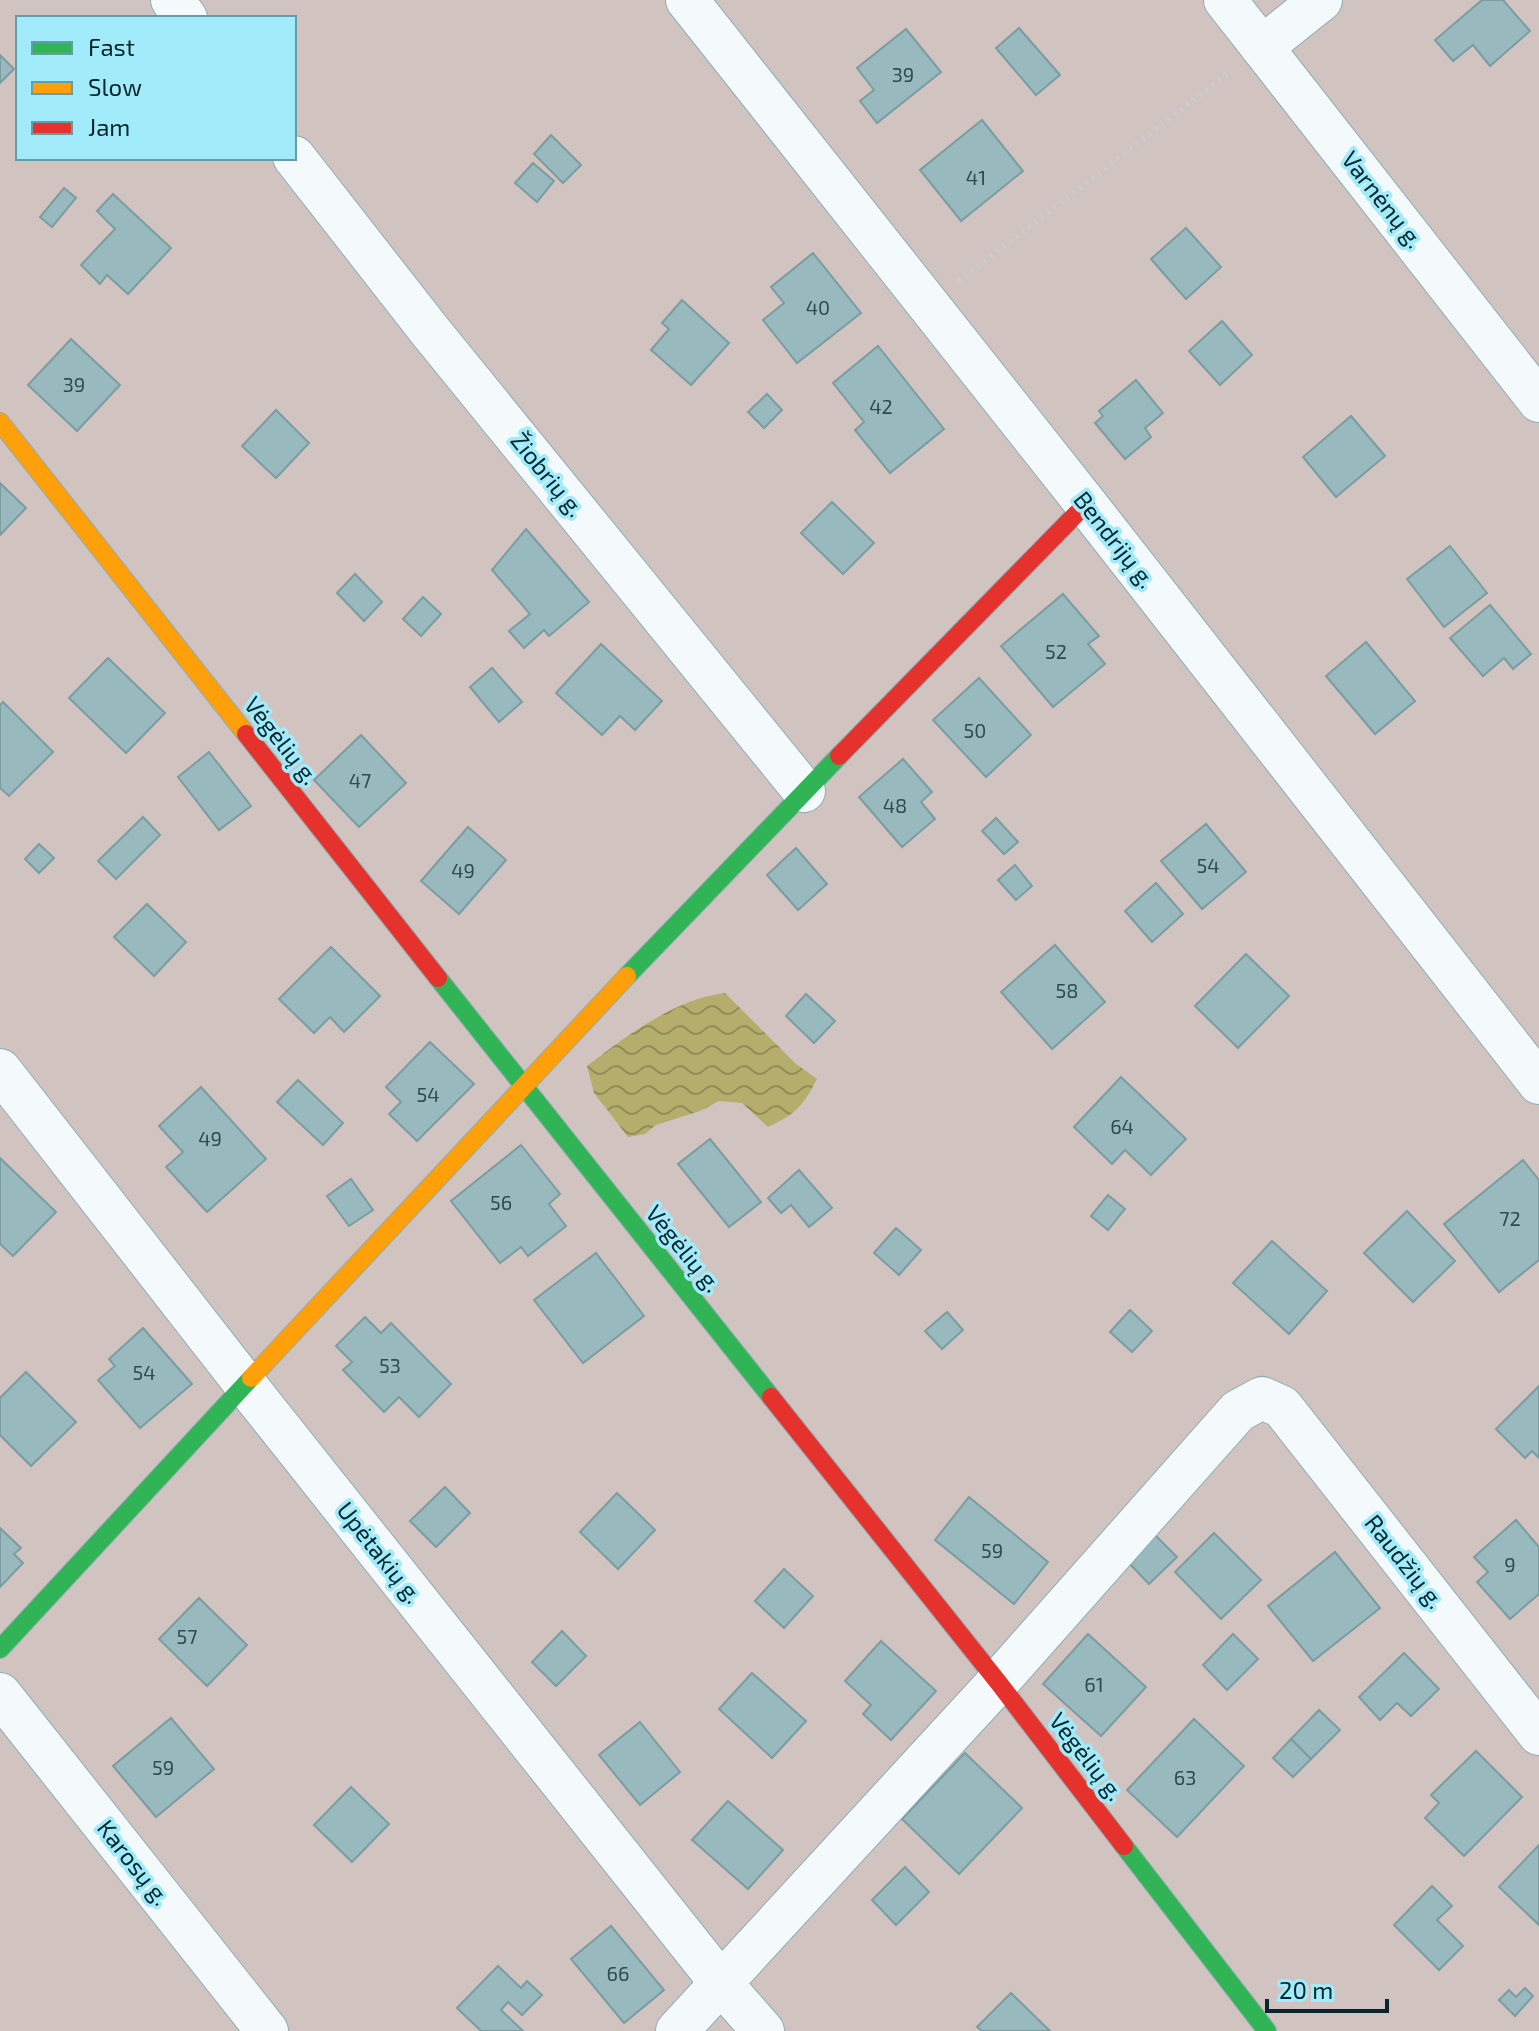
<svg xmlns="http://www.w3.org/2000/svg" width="1539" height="2031" font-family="'Exo 2',sans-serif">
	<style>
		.green { fill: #d1c4c0; fill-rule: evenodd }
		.water { fill: url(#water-waves) }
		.building { fill: #98b9bd; stroke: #7b9ca0; stroke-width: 2 }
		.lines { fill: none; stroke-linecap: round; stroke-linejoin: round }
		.street-casing { stroke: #8dadb4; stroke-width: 44 }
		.fast-casing { stroke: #8dadb4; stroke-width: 20 }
		.slow-casing { stroke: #8dadb4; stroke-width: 20 }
		.jam-casing { stroke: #8dadb4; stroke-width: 20 }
		.path { stroke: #c4d1d3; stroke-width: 5; stroke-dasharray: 2 6; stroke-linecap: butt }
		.street { stroke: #f4fafb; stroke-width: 42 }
		.fast { stroke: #30b455; stroke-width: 18 }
		.slow { stroke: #ff9f0a; stroke-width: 18 }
		.jam { stroke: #e5322d; stroke-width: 18 }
		.labels { text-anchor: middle; stroke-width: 7; stroke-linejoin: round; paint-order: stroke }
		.number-label { font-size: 20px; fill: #2b4c51 }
		.street-label { font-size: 24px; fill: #07272d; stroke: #a1ebfb }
	</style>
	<defs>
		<pattern id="water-waves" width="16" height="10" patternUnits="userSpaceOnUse" patternTransform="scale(2)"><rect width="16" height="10" fill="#b4ad6c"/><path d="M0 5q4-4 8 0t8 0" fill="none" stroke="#908d59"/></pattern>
	</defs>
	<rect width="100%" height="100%" fill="#b5dee7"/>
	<path class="green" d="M0,0H1539V2031H0ZM18,18H294V158H18Z"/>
	<path class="water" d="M725,993L796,1064L817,1079C803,1106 796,1114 768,1127L742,1103L719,1101L700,1111L656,1125L645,1134L628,1137L594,1093L587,1066C628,1035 673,1000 725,993Z"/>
	<g class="building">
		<polygon points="1482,0 1503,0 1530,31 1490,66 1473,45 1453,61 1435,40"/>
		<polygon points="1019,28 1060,75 1036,95 996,48"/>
		<polygon points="906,29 941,72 877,123 860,101 874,90 857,68"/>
		<polygon points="0,55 14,69 0,83"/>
		<polygon points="982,120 1023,171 961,221 920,170"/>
		<polygon points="551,135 581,165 563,183 534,154"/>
		<polygon points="533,163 554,181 537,202 515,183"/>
		<polygon points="64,188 76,198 52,227 40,217"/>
		<polygon points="113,194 171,248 128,294 107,275 100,284 81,265 115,229 97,211"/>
		<polygon points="1186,228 1221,267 1186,299 1151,259"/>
		<polygon points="813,253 861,313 797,363 763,320 784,303 771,287"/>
		<polygon points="682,300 729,343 691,385 651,350 669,329 662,323"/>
		<polygon points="1222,321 1252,355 1220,385 1189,351"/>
		<polygon points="71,339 120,385 77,431 28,385"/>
		<polygon points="878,346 944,429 890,473 855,430 864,422 833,383"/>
		<polygon points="1136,380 1163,413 1145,428 1151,437 1125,459 1095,423 1103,416 1099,411"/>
		<polygon points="767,394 782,410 764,428 748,412"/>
		<polygon points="276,410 309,443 276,478 242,446"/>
		<polygon points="1351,416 1385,456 1336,497 1303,457"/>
		<polygon points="0,483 26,508 0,535"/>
		<polygon points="832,502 874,543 843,574 801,533"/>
		<polygon points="526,529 589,602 549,636 544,630 524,648 509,631 530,614 492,570"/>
		<polygon points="1450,546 1487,593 1444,627 1407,579"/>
		<polygon points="355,574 382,602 364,621 337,593"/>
		<polygon points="1063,594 1099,636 1088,644 1105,664 1053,707 1001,646"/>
		<polygon points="423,597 441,614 421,636 403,619"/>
		<polygon points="1490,605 1531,654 1513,669 1504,658 1483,676 1450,638"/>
		<polygon points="1366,642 1415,701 1375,734 1326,676"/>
		<polygon points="601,644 662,701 635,730 620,716 602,735 556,693"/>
		<polygon points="108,658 165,713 126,753 69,698"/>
		<polygon points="492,668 522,702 499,722 470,687"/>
		<polygon points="979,678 1031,735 986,777 933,720"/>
		<polygon points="3,702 53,752 9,796 0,788 0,705"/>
		<polygon points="361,735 406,783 359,827 314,780"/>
		<polygon points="209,752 251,806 219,830 178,777"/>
		<polygon points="903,759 932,792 921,802 935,819 902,847 859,797"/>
		<polygon points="143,817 160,835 116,879 98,861"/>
		<polygon points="996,818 1018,842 1004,854 982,831"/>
		<polygon points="1206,824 1246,872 1202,909 1161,861"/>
		<polygon points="468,827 506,860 459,914 421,881"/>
		<polygon points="39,844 54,858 39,873 25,859"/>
		<polygon points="796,848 827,884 798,910 767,875"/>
		<polygon points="1015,865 1032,886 1016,900 998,880"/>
		<polygon points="1156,883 1183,914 1152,942 1125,911"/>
		<polygon points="147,904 186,942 154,976 114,937"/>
		<polygon points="1055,945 1105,1002 1052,1049 1001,992"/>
		<polygon points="331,947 380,996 344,1032 330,1017 314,1033 279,999"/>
		<polygon points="1246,954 1289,996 1238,1048 1195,1006"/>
		<polygon points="806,994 835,1021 814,1043 786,1016"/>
		<polygon points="430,1042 474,1084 417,1141 389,1114 401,1102 386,1087"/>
		<polygon points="1121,1077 1186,1139 1151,1175 1125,1150 1112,1164 1074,1127"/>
		<polygon points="298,1080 343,1123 323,1145 277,1102"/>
		<polygon points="201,1087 266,1159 207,1212 166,1167 183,1152 159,1126"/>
		<polygon points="710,1139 761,1202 729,1227 678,1164"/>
		<polygon points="521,1145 560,1194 549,1204 566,1226 528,1256 521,1247 500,1263 451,1201"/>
		<polygon points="0,1158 56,1212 13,1256 0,1244"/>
		<polygon points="1523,1160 1539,1180 1539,1260 1499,1292 1444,1224"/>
		<polygon points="799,1170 832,1208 809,1227 791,1205 781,1213 768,1198"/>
		<polygon points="351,1179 373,1210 349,1226 327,1196"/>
		<polygon points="1108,1195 1125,1209 1108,1230 1091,1216"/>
		<polygon points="1407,1211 1455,1261 1413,1302 1364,1253"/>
		<polygon points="896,1228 921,1250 899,1275 874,1253"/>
		<polygon points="1272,1241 1327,1291 1289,1334 1233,1283"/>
		<polygon points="596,1253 644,1316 583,1363 534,1300"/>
		<polygon points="1130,1310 1152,1331 1132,1352 1110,1332"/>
		<polygon points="947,1312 963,1330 942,1349 925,1331"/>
		<polygon points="365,1317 381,1333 391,1323 451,1384 419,1417 399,1397 384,1412 343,1370 352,1362 336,1346"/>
		<polygon points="143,1328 192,1384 140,1428 98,1380 115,1366 109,1359"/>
		<polygon points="26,1372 76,1422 31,1466 0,1435 0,1398"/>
		<polygon points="1539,1386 1539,1458 1532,1451 1525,1458 1496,1429"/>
		<polygon points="445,1487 470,1513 436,1547 410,1521"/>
		<polygon points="617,1493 655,1530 618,1569 580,1532"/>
		<polygon points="969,1497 1048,1562 1014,1604 935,1540"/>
		<polygon points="1516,1520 1539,1547 1539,1594 1510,1619 1477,1582 1488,1572 1474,1557"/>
		<polygon points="0,1528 21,1548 14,1554 23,1563 0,1587"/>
		<polygon points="1214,1533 1261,1580 1221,1619 1175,1572"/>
		<polygon points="1154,1534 1177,1557 1149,1584 1127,1561"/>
		<polygon points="1335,1552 1380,1608 1313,1661 1268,1606"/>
		<polygon points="784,1569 813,1596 784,1628 755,1601"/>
		<polygon points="199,1598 247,1645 207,1686 159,1639"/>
		<polygon points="562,1631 586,1656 556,1686 532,1662"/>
		<polygon points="1088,1634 1146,1687 1101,1736 1043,1684"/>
		<polygon points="1233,1634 1258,1659 1227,1690 1203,1665"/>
		<polygon points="881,1641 936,1691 891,1740 863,1714 871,1705 845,1681"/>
		<polygon points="1404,1653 1439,1689 1411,1716 1397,1703 1380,1720 1359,1697"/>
		<polygon points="752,1673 806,1721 772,1758 719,1709"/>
		<polygon points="1319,1710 1340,1730 1311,1759 1291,1739"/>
		<polygon points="171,1718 214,1769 156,1817 113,1766"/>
		<polygon points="1194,1719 1244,1766 1177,1837 1127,1790"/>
		<polygon points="640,1722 680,1772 640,1805 599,1755"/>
		<polygon points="1291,1739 1311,1759 1293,1777 1273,1758"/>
		<polygon points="1476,1751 1522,1797 1464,1856 1425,1818 1439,1803 1431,1795"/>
		<polygon points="965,1753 1022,1808 959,1874 902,1819"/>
		<polygon points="351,1787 389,1824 352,1862 314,1825"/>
		<polygon points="728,1801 783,1850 748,1889 692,1840"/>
		<polygon points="1539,1845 1539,1925 1499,1887"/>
		<polygon points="905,1867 929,1892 896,1925 872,1900"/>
		<polygon points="1432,1886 1452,1906 1437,1920 1463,1946 1439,1970 1394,1925"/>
		<polygon points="611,1926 664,1990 624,2023 571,1959"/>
		<polygon points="498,1966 521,1988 527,1981 542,1995 522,2015 508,2002 501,2010 523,2031 481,2031 457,2008"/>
		<polygon points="1525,1988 1533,1996 1515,2016 1499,2000 1509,1990 1516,1997"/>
		<polygon points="1011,1993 1050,2031 982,2031 977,2027"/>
	</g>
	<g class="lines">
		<g class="street-casing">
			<g id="street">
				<polyline points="172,0 186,18"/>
				<polyline points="687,0 1086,504 1539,1083"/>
				<polyline points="1225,0 1539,401"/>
				<polyline points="1262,47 1321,0"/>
				<polyline points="294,157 430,331 804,791"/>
				<polyline points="0,1070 245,1384 721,1983 763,2031"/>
				<polyline points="0,1694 267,2031"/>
				<polyline points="677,2031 998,1682 1238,1411 1262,1398 1282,1407 1539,1734"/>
			</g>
		</g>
		<g class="fast-casing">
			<g id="fast">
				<polyline points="627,976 839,756"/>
				<polyline points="438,978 771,1397"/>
				<polyline points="0,1649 251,1378"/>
				<polyline points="1124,1846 1267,2031"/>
			</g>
		</g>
		<g class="slow-casing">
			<g id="slow">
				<polyline points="0,422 246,734"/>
				<polyline points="251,1378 627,976"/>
			</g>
		</g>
		<g class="jam-casing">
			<g id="jam">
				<polyline points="246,734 438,978"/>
				<polyline points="839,756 1086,504"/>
				<polyline points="771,1397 998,1682 1124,1846"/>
			</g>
		</g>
		<polyline class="path" points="959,281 1230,72"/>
		<use href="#street" class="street"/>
		<use href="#fast" class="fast"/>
		<use href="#slow" class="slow"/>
		<use href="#jam" class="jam"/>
	</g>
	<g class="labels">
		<g class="number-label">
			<text x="903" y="82">39</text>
			<text x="976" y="185">41</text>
			<text x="818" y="315">40</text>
			<text x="74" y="392">39</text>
			<text x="881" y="414">42</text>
			<text x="1056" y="659">52</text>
			<text x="975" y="738">50</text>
			<text x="360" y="788">47</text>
			<text x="895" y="813">48</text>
			<text x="1208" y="873">54</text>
			<text x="463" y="878">49</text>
			<text x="1067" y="998">58</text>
			<text x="428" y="1102">54</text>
			<text x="1122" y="1134">64</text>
			<text x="210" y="1146">49</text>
			<text x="501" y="1210">56</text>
			<text x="1510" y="1226">72</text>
			<text x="390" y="1373">53</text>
			<text x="144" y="1380">54</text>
			<text x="992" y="1558">59</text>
			<text x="1510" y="1572">9</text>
			<text x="187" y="1644">57</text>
			<text x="1094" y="1692">61</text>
			<text x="163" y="1775">59</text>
			<text x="1185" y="1785">63</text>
			<text x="618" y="1981">66</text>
		</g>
		<g class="street-label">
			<text transform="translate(1382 200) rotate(52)" y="8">Varnėnų g.</text>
			<text transform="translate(547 475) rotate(51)" y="8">Žiobrių g.</text>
			<text transform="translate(1114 540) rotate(52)" y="8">Bendrijų g.</text>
			<text transform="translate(281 741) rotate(52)" y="8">Vėgėlių g.</text>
			<text transform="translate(683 1249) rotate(51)" y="8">Vėgėlių g.</text>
			<text transform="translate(379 1553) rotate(52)" y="8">Upėtakių g.</text>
			<text transform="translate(1404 1562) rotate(52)" y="8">Raudžių g.</text>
			<text transform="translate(1086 1757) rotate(52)" y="8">Vėgėlių g.</text>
			<text transform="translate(133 1863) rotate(52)" y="8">Karosų g.</text>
		</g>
	</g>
	<rect x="16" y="16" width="280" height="144" fill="#a1ebfb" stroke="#639da9" stroke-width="2"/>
	<rect x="32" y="42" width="40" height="12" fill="#30b455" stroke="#639da9" stroke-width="2"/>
	<text x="88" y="56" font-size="24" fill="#07272d">Fast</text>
	<rect x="32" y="82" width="40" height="12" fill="#ff9f0a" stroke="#639da9" stroke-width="2"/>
	<text x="88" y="96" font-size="24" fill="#07272d">Slow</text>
	<rect x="32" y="122" width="40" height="12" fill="#e5322d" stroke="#639da9" stroke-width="2"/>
	<text x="88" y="136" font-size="24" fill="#07272d">Jam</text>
	<path d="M1267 1999v12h120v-12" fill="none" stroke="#07272d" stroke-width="4"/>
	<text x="1279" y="1999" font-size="24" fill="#07272d" stroke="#a1ebfb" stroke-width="6" paint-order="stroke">20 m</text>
</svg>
